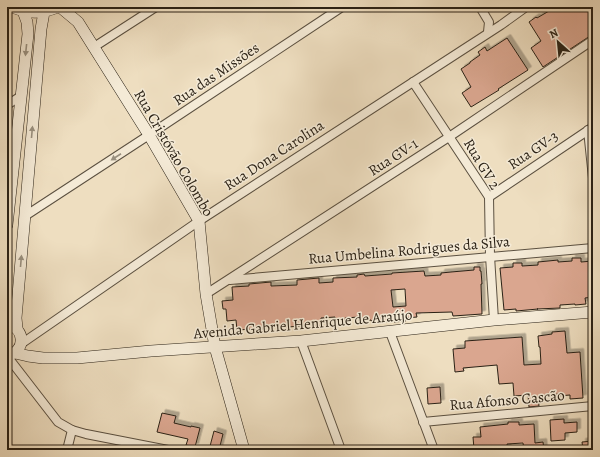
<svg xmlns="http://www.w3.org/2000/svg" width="600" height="457" font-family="Alegreya,serif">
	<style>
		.building { fill: #daa68f; stroke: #2a2115; fill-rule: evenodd; filter: url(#shadow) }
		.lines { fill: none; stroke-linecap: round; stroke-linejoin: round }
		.street-casing { stroke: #5b5040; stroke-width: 10 }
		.secondary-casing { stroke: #2a2115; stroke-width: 12 }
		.street { stroke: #f4ead6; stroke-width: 8 }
		.secondary { stroke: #f4ead6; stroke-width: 11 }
		.oneway { fill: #99907f }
		.labels { text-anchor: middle; stroke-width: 3; stroke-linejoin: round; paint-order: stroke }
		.street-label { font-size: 15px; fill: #2a2115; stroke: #f4ead6 }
	</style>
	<defs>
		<filter id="shadow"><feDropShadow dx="3.5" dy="-3.5" stdDeviation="0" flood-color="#0004"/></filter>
	</defs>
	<rect width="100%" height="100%" fill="#eedec0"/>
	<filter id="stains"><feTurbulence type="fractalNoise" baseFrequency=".005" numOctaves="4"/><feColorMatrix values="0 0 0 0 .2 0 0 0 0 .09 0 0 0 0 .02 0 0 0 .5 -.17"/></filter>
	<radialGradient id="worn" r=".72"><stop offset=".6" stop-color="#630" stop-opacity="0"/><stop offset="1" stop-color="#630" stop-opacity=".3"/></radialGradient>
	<g class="building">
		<polygon points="552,7 586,7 588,10 593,7 593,34 543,67 531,48 541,41 529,22 536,17 537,18 549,11 548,9"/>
		<polygon points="507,38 528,70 498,89 499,90 471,107 462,93 471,87 461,69 470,63 470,62 480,55 478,52 485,47 487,51"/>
		<polygon points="572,258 581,258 581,262 593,261 593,297 585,298 586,304 575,305 575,304 560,305 560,308 537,309 538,309 516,311 516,309 504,310 500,268 513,267 513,263 522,263 522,266 538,265 538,262 558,260 558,262 572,261"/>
		<path d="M474,267H480V271H481L482,284H481L482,314L453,316L452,312L416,313L417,317L405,318L406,321L394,322V321L383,322V321H371V320L359,321V317L345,318V323L336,324L335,317L321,318L322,326H312V325L276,328V326L262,327L263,329L253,330V329L237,330L236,320L227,321L226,309H223L222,301L233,300L232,287L249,286V284L271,282V286L297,285V280L319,278V283L333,282V278L357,277V275L364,274L365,276L392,274V273L424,271L425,276L441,275V273L451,272L474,270ZM405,289L406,306L393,307L391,290Z"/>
		<polygon points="565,331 567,353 580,352 583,398 570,399 570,395 558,396 558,394 538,396 539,406 529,407 528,395 514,396 513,383 499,384 497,365 463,368 464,371 455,372 453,349 465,348 465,341 522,337 524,365 541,364 540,347 539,347 538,336 552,334 552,332"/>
		<polygon points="440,387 441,403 428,404 427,388"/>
		<polygon points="162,413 176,416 174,423 191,427 191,426 200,428 195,447 186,445 188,439 157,432"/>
		<polygon points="564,419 564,423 577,422 577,432 565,433 565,440 551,441 550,420"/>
		<polygon points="508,422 519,422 519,425 534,424 535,443 543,442 544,450 524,450 523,443 507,444 508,450 474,449 473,437 481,437 480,427 508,424"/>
		<polygon points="214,431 223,434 219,450 209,450"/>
		<polygon points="593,441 593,449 583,450 582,442"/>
	</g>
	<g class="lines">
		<g class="street-casing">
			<g id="street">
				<polyline points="480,7 489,22 488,32"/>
				<polyline points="94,47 156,7"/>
				<polyline points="413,82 489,197 490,256 494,320"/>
				<polyline points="7,105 21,96"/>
				<polyline points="588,130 593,178"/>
				<polyline points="489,197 593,127"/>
				<polyline points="25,216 149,135 342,7"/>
				<polyline points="230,280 593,248"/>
				<polyline points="206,294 449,137 593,40"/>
				<polyline points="390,332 434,450"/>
				<polyline points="301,341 341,450"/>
				<polyline points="21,344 199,221 501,25 526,7"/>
				<polyline points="7,356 58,422 72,430 86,434 168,450"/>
				<polyline points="423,422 593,406"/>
				<polyline points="67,450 72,430"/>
			</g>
		</g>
		<g class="secondary-casing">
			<g id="secondary">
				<path d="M12,7C30,14 40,14 58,7"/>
				<polyline points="60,7 78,22 149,135 199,221 206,294 215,347 244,450"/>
				<polyline points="7,225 28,34 27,22 23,11"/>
				<path d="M7,324C26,329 26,351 7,356"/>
				<polyline points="17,328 16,318 41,29 44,12"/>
				<polyline points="15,353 28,356 43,358 77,358 151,351 301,341 494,320 593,312"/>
			</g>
		</g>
		<use href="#street" class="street"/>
		<use href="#secondary" class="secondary"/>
	</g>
	<defs><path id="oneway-solid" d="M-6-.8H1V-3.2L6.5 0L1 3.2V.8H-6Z"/></defs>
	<g class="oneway">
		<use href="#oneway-solid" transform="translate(26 50) rotate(96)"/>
		<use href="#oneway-solid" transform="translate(32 132) rotate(-85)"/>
		<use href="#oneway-solid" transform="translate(116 157) rotate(147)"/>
		<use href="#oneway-solid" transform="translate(21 261) rotate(-85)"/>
	</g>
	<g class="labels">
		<g class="street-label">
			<text transform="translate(216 74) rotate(-34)" y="5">Rua das Missões</text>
			<text transform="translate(533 150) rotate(-34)" y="5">Rua GV-3</text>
			<text transform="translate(174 153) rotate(60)" y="5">Rua Cristóvão Colombo</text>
			<text transform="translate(274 155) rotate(-33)" y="5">Rua Dona Carolina</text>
			<text transform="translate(393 157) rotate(-33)" y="5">Rua GV-1</text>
			<text transform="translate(482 164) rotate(59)" y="5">Rua GV 2</text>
			<text transform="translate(409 250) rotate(-5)" y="5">Rua Umbelina Rodrigues da Silva</text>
			<text transform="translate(303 324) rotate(-5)" y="5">Avenida Gabriel Henrique de Araújo</text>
			<text transform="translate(507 400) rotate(-5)" y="5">Rua Afonso Cascão</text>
		</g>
	</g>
	<rect width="600" height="457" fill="none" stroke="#eedec0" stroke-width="24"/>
	<rect x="8" y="8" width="584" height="441" fill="none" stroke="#2a2115" stroke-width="2"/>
	<rect x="12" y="12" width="576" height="433" fill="none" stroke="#2a2115"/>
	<g transform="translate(558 42) rotate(333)" stroke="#f4ead6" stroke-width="3" paint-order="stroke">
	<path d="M0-3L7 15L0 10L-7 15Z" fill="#2a2115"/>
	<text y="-6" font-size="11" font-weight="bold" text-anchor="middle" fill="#2a2115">N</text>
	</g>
	<rect width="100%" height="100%" filter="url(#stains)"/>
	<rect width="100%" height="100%" fill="url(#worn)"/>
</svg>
